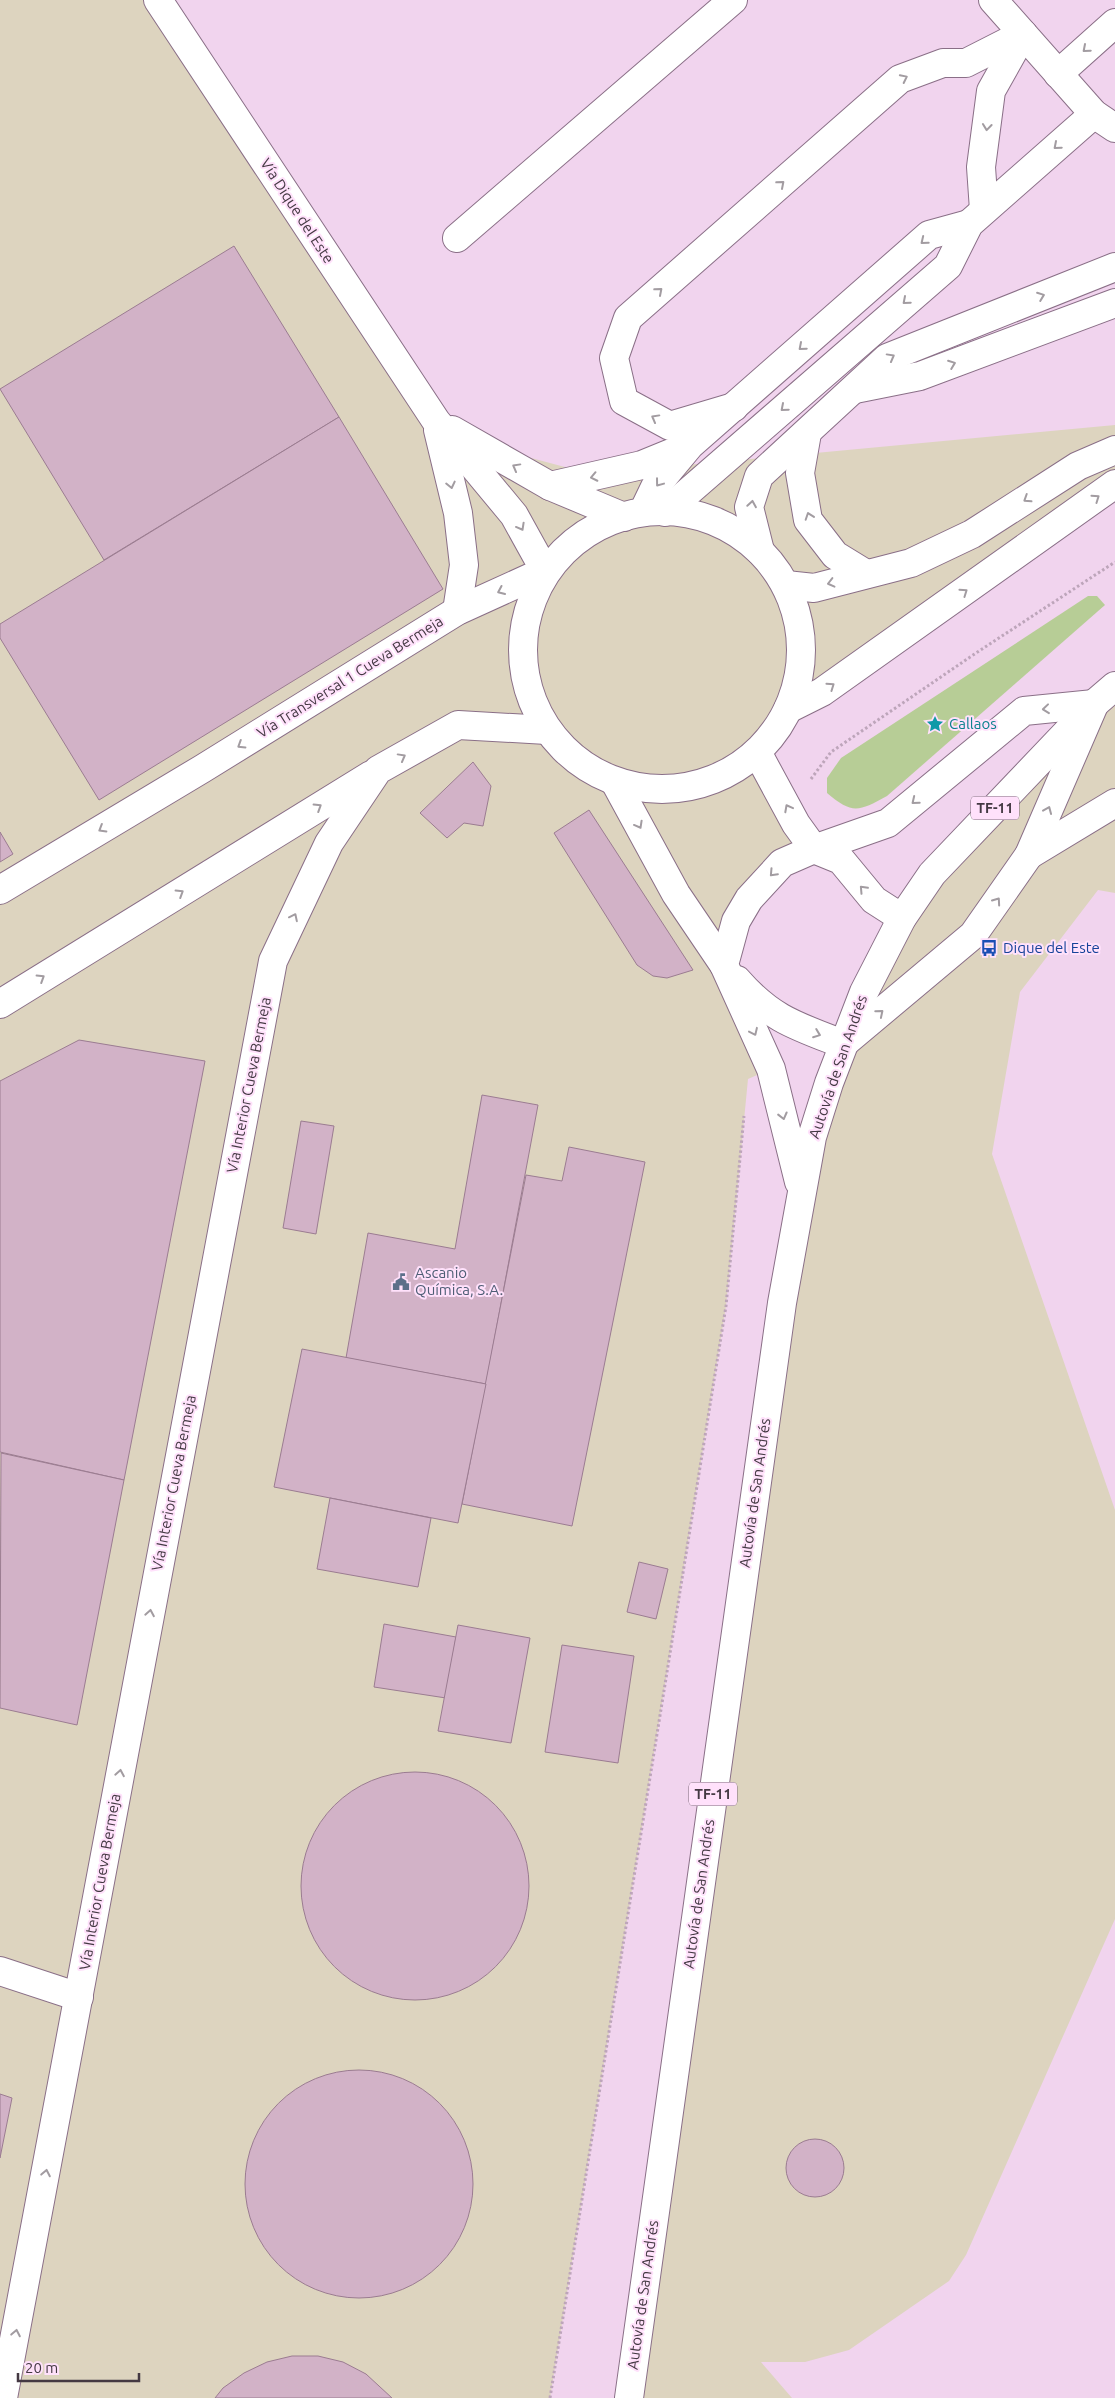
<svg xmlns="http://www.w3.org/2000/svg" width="1115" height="2398" font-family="Ubuntu,sans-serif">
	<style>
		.industrial { fill: #ddd4bf }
		.green { fill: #b7cd96 }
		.building { fill: #d2b2c7; stroke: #9b7c91 }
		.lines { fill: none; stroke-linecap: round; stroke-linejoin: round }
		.minor-casing { stroke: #8a6f87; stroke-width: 30 }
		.major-casing { stroke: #8a6f87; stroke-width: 30 }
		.path { stroke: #bda5ba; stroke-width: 3; stroke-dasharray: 2.5 2.5; stroke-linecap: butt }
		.minor { stroke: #fff; stroke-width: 28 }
		.major { stroke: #fff; stroke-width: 28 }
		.oneway { stroke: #a29ca1 }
		.labels { text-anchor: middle; stroke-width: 4; stroke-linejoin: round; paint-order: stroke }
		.shield { fill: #ffe1fb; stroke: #7c6b7a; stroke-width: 1 }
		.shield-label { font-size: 14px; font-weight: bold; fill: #443943 }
		.street-label { font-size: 15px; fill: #443943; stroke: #ffe1fb }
		.culture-label { font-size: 15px; fill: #0d838f; stroke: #ffe1fb; text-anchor: start }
		.transit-label { font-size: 15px; fill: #164399; stroke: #ffe1fb; text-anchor: start }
		.service-label { font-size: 15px; fill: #4e5e75; stroke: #ffe1fb; text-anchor: start }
	</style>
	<rect width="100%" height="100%" fill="#f1d4ee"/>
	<g class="industrial">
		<polygon points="0,0 147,0 425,404 520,455 591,474 1115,425 1115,484 788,709 775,733 758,752 814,849 782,863 724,965 771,1069 748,1079 726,1306 550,2398 0,2398"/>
		<polygon points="1115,686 1115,893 1098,890 1020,992 992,1154 1115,1510 1115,1919 966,2255 949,2281 849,2350 805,2362 761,2362 792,2398 629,2398 801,1190 902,918"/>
	</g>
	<path class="green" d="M1088,596H1097L1105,605L887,796C858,812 852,814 827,793V778L841,758Z"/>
	<g class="building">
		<polygon points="234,246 339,417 104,560 0,389"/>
		<polygon points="339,417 443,589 99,800 0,638 0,624"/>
		<polygon points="473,762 491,786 483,826 464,823 447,838 420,813"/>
		<polygon points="589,810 693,970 667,978 653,976 637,965 554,833"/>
		<polygon points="0,832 13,854 0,862"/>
		<polygon points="79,1040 205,1061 124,1480 0,1452 0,1081"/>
		<polygon points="482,1095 538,1105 486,1384 346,1358 368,1233 455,1249"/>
		<polygon points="301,1121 334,1126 316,1234 283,1228"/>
		<polygon points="569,1147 645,1162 572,1526 462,1504 526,1175 562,1181"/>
		<polygon points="302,1349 486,1384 458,1523 274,1487"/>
		<polygon points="1,1453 124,1480 77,1725 0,1708"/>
		<polygon points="330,1498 431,1518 418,1587 317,1569"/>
		<polygon points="639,1562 668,1569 656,1619 627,1612"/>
		<polygon points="384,1624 456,1637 446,1698 374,1687"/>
		<polygon points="458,1625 530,1638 511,1743 438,1731"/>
		<polygon points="562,1645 634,1656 618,1763 545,1752"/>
		<circle cx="415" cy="1886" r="114"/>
		<circle cx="359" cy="2184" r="114"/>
		<polygon points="0,2094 12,2098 0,2158"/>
		<circle cx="815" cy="2168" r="29"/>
		<polygon points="292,2356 318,2356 343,2362 366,2374 392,2398 215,2398 223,2388 244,2373 267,2362"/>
	</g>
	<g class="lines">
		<g class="minor-casing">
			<g id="minor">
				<polyline points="993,0 1094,114 1115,128"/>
				<polyline points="1058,74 1115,23"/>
				<polyline points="984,210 981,167 991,91 1023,34"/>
				<polyline points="457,238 733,0"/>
				<polyline points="855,389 920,376 1115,303"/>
				<polyline points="734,407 670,426 624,401 614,358 628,318 900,79 943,63 966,63 1023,34"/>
				<polyline points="438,430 458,513 464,565 457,611"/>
				<polyline points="452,430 550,486 624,517"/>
				<polyline points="807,433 800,473 808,520 835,555 866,574"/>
				<polyline points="550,486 642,465 686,447"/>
				<circle cx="662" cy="650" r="139"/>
				<polyline points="643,512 655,487 690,445 929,235 969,224"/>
				<polyline points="665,512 948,266 969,224 1094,114"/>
				<polyline points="760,551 749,507 759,476 887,358 1115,267"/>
				<polyline points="786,585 814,588 911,563 972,534 1078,466 1115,450"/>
				<polyline points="788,709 822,692 1115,484"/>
				<polyline points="757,752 796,824 814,849"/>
				<polyline points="615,782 676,894 724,965"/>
				<polyline points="1029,855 1115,803"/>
				<polyline points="0,890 202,769 457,611 545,571 514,515 436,421 158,0"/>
				<polyline points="0,1004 371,775"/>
				<polyline points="843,1044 973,935 1029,855 1094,705"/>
				<polyline points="0,1971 79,1997"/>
				<polyline points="3,2398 273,961 329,843 378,770 458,725 547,730"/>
			</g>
		</g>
		<g class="major-casing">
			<g id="major">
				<polyline points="814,849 841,860 874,900 902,918"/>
				<path d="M737,980C771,1019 796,1026 843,1044"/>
				<polyline points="799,1182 771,1069 724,965 736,921 749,899 782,863 814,849 888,823 1024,711 1094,704"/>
				<polyline points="629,2398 782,1303 812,1137 829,1083 864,992 902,918 932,874 1094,704 1115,686"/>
			</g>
		</g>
		<g class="path">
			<polyline points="811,779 831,752 976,653 1115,562"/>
			<polyline points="550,2398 726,1306 744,1116"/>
		</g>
		<use href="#minor" class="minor"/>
		<use href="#major" class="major"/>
	</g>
	<defs><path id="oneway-chevron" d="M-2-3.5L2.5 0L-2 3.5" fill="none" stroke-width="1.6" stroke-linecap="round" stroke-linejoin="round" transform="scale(1.25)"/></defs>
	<g class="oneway">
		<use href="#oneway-chevron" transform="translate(1086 49) rotate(139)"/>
		<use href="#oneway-chevron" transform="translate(904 78) rotate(-26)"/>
		<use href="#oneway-chevron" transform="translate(987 127) rotate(96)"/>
		<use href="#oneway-chevron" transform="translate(1057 146) rotate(139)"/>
		<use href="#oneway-chevron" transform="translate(781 184) rotate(-41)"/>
		<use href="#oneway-chevron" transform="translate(924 241) rotate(141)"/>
		<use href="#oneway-chevron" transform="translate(659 291) rotate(-41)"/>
		<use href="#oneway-chevron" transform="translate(1041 296) rotate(-21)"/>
		<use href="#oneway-chevron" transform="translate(906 301) rotate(139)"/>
		<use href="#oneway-chevron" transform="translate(802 347) rotate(139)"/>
		<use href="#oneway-chevron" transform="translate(891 357) rotate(-29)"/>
		<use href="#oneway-chevron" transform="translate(952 364) rotate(-21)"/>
		<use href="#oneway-chevron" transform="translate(784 408) rotate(139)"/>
		<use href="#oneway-chevron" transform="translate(655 418) rotate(-151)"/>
		<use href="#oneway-chevron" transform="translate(516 467) rotate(-151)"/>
		<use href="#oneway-chevron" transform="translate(594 477) rotate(168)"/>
		<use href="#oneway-chevron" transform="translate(659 483) rotate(127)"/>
		<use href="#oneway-chevron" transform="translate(451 485) rotate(77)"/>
		<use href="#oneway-chevron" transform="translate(1096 498) rotate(-35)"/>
		<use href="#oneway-chevron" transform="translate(1027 499) rotate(147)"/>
		<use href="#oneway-chevron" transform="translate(752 504) rotate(-81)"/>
		<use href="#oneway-chevron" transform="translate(809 516) rotate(-109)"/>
		<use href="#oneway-chevron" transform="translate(521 527) rotate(61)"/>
		<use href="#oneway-chevron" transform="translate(831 583) rotate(166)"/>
		<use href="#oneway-chevron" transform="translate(501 591) rotate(156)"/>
		<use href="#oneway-chevron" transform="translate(964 592) rotate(-35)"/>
		<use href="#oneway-chevron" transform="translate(831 686) rotate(-35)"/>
		<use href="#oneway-chevron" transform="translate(1046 709) rotate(174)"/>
		<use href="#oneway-chevron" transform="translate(241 745) rotate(148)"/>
		<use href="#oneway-chevron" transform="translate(402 757) rotate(-29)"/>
		<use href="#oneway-chevron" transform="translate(915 801) rotate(141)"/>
		<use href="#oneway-chevron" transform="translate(318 807) rotate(-32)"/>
		<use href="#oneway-chevron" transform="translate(788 808) rotate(-118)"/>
		<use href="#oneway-chevron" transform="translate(1048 810) rotate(-67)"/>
		<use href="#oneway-chevron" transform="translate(639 825) rotate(61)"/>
		<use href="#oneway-chevron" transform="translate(102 829) rotate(149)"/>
		<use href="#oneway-chevron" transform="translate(773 873) rotate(133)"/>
		<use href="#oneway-chevron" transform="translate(863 889) rotate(-133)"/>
		<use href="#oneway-chevron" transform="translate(180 893) rotate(-32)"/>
		<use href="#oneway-chevron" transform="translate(997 901) rotate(-55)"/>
		<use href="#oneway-chevron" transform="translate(294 917) rotate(-64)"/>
		<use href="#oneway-chevron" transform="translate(41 978) rotate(-32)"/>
		<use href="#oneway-chevron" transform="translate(880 1013) rotate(-40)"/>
		<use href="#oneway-chevron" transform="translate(754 1032) rotate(65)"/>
		<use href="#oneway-chevron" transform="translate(817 1034) rotate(21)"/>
		<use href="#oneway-chevron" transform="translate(783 1116) rotate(76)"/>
		<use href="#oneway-chevron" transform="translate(150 1613) rotate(-80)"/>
		<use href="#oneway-chevron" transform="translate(120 1773) rotate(-80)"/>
		<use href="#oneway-chevron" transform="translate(46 2173) rotate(-79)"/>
		<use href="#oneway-chevron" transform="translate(16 2333) rotate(-79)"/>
	</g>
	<defs>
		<g id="sight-bare" transform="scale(1.35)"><path d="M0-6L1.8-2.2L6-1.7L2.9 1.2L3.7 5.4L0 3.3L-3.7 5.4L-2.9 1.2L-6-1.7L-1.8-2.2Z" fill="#0f9aa8" stroke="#ffe1fb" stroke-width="2.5" paint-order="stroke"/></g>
		<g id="bus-bare" transform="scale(1.35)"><path d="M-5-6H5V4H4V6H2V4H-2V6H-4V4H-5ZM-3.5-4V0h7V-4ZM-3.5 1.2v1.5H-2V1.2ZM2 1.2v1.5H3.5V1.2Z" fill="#1a4fb4" stroke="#ffe1fb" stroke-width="2.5" paint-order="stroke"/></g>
		<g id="civic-bare" transform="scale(1.35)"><path d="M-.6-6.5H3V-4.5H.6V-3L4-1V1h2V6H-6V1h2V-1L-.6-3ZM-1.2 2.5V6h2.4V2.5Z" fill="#5c6f8a" stroke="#ffe1fb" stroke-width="2.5" paint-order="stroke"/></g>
	</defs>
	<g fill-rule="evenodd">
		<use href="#sight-bare" x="935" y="724"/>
		<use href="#bus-bare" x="989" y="948"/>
		<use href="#civic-bare" x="401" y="1282"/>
	</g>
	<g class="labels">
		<g class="shield">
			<rect x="971" y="796.5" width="48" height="23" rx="4"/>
			<rect x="689" y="1782.5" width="48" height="23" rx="4"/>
		</g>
		<g class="shield-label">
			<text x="995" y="813">TF-11</text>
			<text x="713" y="1799">TF-11</text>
		</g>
		<g class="street-label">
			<text transform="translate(297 211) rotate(57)" y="5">Vía Dique del Este</text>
			<text transform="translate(350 677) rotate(-32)" y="5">Vía Transversal 1 Cueva Bermeja</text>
			<text transform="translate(838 1067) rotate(-71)" y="5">Autovía de San Andrés</text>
			<text transform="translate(249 1085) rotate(-79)" y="5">Vía Interior Cueva Bermeja</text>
			<text transform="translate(174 1483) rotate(-79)" y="5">Vía Interior Cueva Bermeja</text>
			<text transform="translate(755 1493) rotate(-82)" y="5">Autovía de San Andrés</text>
			<text transform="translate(100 1882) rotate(-80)" y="5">Vía Interior Cueva Bermeja</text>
			<text transform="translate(699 1894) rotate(-82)" y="5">Autovía de San Andrés</text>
			<text transform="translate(643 2295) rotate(-82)" y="5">Autovía de San Andrés</text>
		</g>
		<g class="culture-label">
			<text x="949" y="729">Callaos</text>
		</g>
		<g class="transit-label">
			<text x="1003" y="953">Dique del Este</text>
		</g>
		<g class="service-label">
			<text x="415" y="1278">Ascanio<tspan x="415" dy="17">Química, S.A.</tspan></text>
		</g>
	</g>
	<path d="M18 2373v8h121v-8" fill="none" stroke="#443943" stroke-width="2.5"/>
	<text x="25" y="2373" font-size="15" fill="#443943" stroke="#ffe1fb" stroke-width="4" paint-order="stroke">20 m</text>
</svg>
